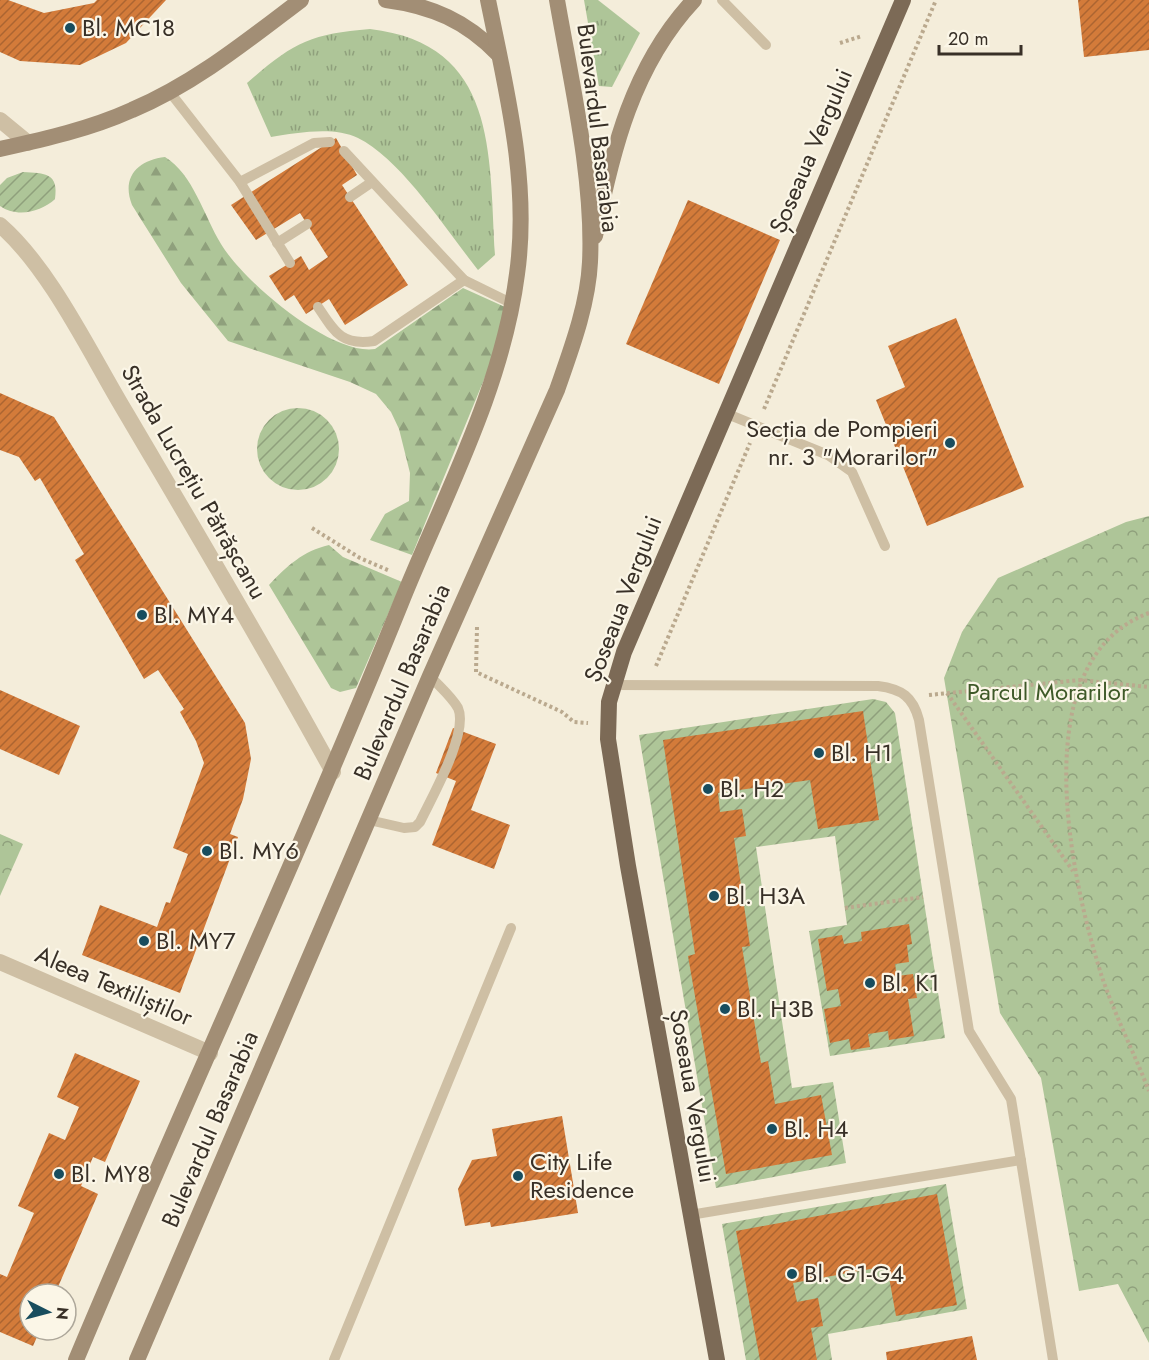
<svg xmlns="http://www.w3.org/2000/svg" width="1149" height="1360" font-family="Jost,sans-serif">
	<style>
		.grass { fill: url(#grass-tufts) }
		.forest { fill: url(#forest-firs) }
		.park { fill: url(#park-crowns) }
		.garden { fill: url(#garden-furrows) }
		.building { fill: url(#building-hatch) }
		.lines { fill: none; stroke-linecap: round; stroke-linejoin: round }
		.path { stroke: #baa98e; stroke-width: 4; stroke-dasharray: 3 3; stroke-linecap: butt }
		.service { stroke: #cebfa4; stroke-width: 10 }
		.minor { stroke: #cebfa4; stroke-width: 16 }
		.secondary { stroke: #a28e75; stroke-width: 16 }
		.primary { stroke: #7c6a56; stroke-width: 16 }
		.poi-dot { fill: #184d5e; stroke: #fbf6e7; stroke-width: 2 }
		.labels { text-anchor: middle; stroke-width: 4.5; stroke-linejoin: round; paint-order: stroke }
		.poi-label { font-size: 24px; fill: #383027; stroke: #fbf6e7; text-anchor: start }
		.street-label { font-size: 24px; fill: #383027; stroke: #fbf6e7 }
		.park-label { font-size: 24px; fill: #3e5928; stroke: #fbf6e7 }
	</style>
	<defs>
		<pattern id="grass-tufts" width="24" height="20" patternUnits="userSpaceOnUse" patternTransform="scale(1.5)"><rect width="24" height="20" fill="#aec598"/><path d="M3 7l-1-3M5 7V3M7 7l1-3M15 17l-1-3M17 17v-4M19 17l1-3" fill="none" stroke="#8fa07c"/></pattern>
		<pattern id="forest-firs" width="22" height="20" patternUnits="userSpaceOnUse" patternTransform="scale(1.5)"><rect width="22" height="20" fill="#aec598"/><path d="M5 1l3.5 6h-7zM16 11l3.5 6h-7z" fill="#8fa07c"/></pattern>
		<pattern id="park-crowns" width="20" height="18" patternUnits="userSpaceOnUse" patternTransform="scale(1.5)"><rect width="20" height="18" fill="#aec598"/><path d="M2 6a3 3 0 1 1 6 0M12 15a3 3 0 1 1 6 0" fill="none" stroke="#8fa07c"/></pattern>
		<pattern id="garden-furrows" width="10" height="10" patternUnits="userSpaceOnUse" patternTransform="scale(1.5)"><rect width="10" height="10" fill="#aec598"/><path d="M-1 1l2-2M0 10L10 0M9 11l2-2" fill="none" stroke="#8fa07c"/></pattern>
		<pattern id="building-hatch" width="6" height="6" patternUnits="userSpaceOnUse" patternTransform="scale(1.5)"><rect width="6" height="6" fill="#d37b3a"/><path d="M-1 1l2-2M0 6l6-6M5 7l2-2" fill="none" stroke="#ac6531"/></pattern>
	</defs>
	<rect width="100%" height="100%" fill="#f4edda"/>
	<g class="grass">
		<polygon points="584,0 598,0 640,33 612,87 599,86"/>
		<path d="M370,29C498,44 489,153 495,255L478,270C447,231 402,160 358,138C333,126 297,133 271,137L247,83C293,43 309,34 370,29Z"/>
	</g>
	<g class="forest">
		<path d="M165,157C193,174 204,216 221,244C243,281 331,356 375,349L463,288L505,307L492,360L412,555L370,540L385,514L409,501L410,473L399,429L391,412L376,394L350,382L228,341L181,283L132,205C121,177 138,160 165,157Z"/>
		<path d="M329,545L343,557L402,582L356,688L340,692L331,688L269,585C287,566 303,551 329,545Z"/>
	</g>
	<g class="park">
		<polygon points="1149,516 1149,1343 1118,1284 1079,1291 1041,1078 1000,1013 944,678 962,632 998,578 1126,522"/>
		<polygon points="0,834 23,844 0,896"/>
	</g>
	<g class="garden">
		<path d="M23,172C45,173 59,173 55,199C41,212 17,218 0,206V185L7,178Z"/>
		<circle cx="298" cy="449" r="41"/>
		<polygon points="873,699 886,702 895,713 945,1038 830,1056 809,931 847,925 835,836 756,847 792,1088 833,1082 846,1163 716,1188 639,735"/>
		<polygon points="946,1184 967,1309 828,1334 832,1360 746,1360 722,1224"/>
	</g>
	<g class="building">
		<polygon points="0,0 8,0 44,13 94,3 97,0 166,0 126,43 80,65 20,61 0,52"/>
		<polygon points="1078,0 1149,0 1149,50 1084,57"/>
		<polygon points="336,138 357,175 342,185 408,285 345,325 329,299 306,314 294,295 285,301 269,276 301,256 309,270 328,257 300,213 256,240 231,205"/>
		<polygon points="688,200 780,240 719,384 626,344"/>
		<polygon points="956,318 1024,487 927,526 876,400 905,387 888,346"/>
		<polygon points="0,393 54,417 245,723 251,759 243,799 230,834 238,837 180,993 82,955 100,905 157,927 166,902 170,903 188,854 173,848 204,763 196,741 180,712 184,709 158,670 144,679 75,560 84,554 40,478 35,481 19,457 0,450"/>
		<polygon points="0,690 80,726 59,775 0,749"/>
		<polygon points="863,711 879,820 818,829 810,780 718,793 720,812 742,809 746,836 734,838 750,946 742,947 761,1063 768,1061 775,1104 821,1095 832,1155 726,1174 688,956 695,954 663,740"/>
		<polygon points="453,728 496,744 471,810 510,825 494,869 432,845 456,781 436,773"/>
		<polygon points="909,924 912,944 907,945 909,962 895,964 897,976 913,974 917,998 908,999 914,1036 889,1040 888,1031 868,1034 870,1047 851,1050 849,1039 830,1043 824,1009 841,1006 838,989 827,991 818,939 842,935 844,944 862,941 861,932"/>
		<polygon points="75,1053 140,1081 105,1162 93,1157 81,1186 98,1194 55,1294 30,1294 30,1330 40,1330 33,1346 0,1332 0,1274 7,1277 34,1213 18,1206 49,1133 65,1140 79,1107 57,1097"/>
		<polygon points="562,1116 578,1213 491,1227 490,1222 465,1226 458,1189 472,1160 497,1156 492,1129"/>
		<polygon points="937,1194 957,1305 896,1316 887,1266 793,1283 797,1302 818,1298 823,1326 811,1328 817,1360 760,1360 736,1231"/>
		<polygon points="972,1336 977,1360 887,1360 886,1352"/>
	</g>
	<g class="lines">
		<g class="path">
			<polyline points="840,43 862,36"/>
			<polyline points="764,409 936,0"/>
			<polyline points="312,528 360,558 390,571"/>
			<path d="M1149,613C1022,660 1071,880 1102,977C1115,1015 1134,1053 1149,1091"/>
			<polyline points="477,627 476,672 562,712 574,722 588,723"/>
			<polyline points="656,666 750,443"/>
			<polyline points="947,693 1073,871"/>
			<polyline points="929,695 1080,680 1149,687"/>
			<polyline points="845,908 923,897"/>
		</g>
		<g class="service">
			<polyline points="722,0 766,45"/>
			<polyline points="169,91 240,182 290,263"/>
			<polyline points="344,151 464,280 513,304"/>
			<polyline points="240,182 314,143 330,142"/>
			<polyline points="350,197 372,182"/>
			<polyline points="277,243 307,224"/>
			<path d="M318,307C334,331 341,346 374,341L464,280"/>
			<polyline points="725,413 828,455 852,472 885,546"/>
			<path d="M613,685L878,686C902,689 913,697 919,720L969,1031L1011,1099L1053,1360"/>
			<path d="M369,820L404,828L415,827L420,822C432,797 469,732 458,708C452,697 439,686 430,676"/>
			<polyline points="690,1215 1021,1160"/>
			<polyline points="334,1360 511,928"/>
		</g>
		<g class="minor">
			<polyline points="0,120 28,143"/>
			<path d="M0,225C50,268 91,355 126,413C196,532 267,651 333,772"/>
			<polyline points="0,962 210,1053"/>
		</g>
		<g class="secondary">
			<path d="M386,0C432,6 466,21 498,54"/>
			<path d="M0,149C45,139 90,129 132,110C194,84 248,40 301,0"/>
			<path d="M595,236C612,150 633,65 694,0"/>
			<path d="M76,1360C182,1107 298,858 401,603C444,496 502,390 517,274C530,182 506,89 488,0"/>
			<path d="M137,1360L430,676L557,390C571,350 588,305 590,262C594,180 571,81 557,0"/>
		</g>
		<polyline class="primary" points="717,1360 628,866 608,739 609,702 624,652 903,0"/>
	</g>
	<g class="poi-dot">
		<circle cx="70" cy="28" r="6"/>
		<circle cx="950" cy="443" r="6"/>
		<circle cx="142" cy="615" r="6"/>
		<circle cx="819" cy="753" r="6"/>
		<circle cx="708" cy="789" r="6"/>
		<circle cx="207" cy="851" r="6"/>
		<circle cx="714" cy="896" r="6"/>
		<circle cx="144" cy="941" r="6"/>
		<circle cx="870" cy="983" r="6"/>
		<circle cx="725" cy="1009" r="6"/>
		<circle cx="772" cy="1129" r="6"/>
		<circle cx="59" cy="1174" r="6"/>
		<circle cx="518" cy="1176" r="6"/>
		<circle cx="792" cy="1274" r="6"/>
	</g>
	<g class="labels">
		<g class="poi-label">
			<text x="82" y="36">Bl. MC18</text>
			<text x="938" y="437" text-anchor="end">Secția de Pompieri<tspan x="938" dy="28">nr. 3 "Morarilor"</tspan></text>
			<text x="154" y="623">Bl. MY4</text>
			<text x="831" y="761">Bl. H1</text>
			<text x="720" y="797">Bl. H2</text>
			<text x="219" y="859">Bl. MY6</text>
			<text x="726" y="904">Bl. H3A</text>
			<text x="156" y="949">Bl. MY7</text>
			<text x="882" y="991">Bl. K1</text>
			<text x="737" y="1017">Bl. H3B</text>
			<text x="784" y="1137">Bl. H4</text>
			<text x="530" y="1170">City Life<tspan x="530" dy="28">Residence</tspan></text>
			<text x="71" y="1182">Bl. MY8</text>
			<text x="804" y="1282">Bl. G1-G4</text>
		</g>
		<g class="street-label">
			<text transform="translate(598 128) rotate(83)" y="8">Bulevardul Basarabia</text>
			<text transform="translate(811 151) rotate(-67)" y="8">Șoseaua Vergului</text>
			<text transform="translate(194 482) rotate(60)" y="8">Strada Lucrețiu Pătrășcanu</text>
			<text transform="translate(623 599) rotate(-69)" y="8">Șoseaua Vergului</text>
			<text transform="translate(402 682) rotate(-67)" y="8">Bulevardul Basarabia</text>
			<text transform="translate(114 986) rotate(23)" y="8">Aleea Textiliștilor</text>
			<text transform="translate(693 1096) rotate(80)" y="8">Șoseaua Vergului</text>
			<text transform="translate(210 1129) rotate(-67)" y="8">Bulevardul Basarabia</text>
		</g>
		<g class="park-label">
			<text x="1048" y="700">Parcul Morarilor</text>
		</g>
	</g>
	<g transform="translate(48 1312) rotate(96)"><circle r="28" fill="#fbf6e7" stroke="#ada79a" stroke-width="1.5"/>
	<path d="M0-4.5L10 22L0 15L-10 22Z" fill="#184d5e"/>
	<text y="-9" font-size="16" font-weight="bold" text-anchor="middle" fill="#383027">N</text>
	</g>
	<path d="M939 45v9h82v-9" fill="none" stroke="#383027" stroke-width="3"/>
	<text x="948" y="45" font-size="18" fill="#383027" stroke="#fbf6e7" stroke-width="4.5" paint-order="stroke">20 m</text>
</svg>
